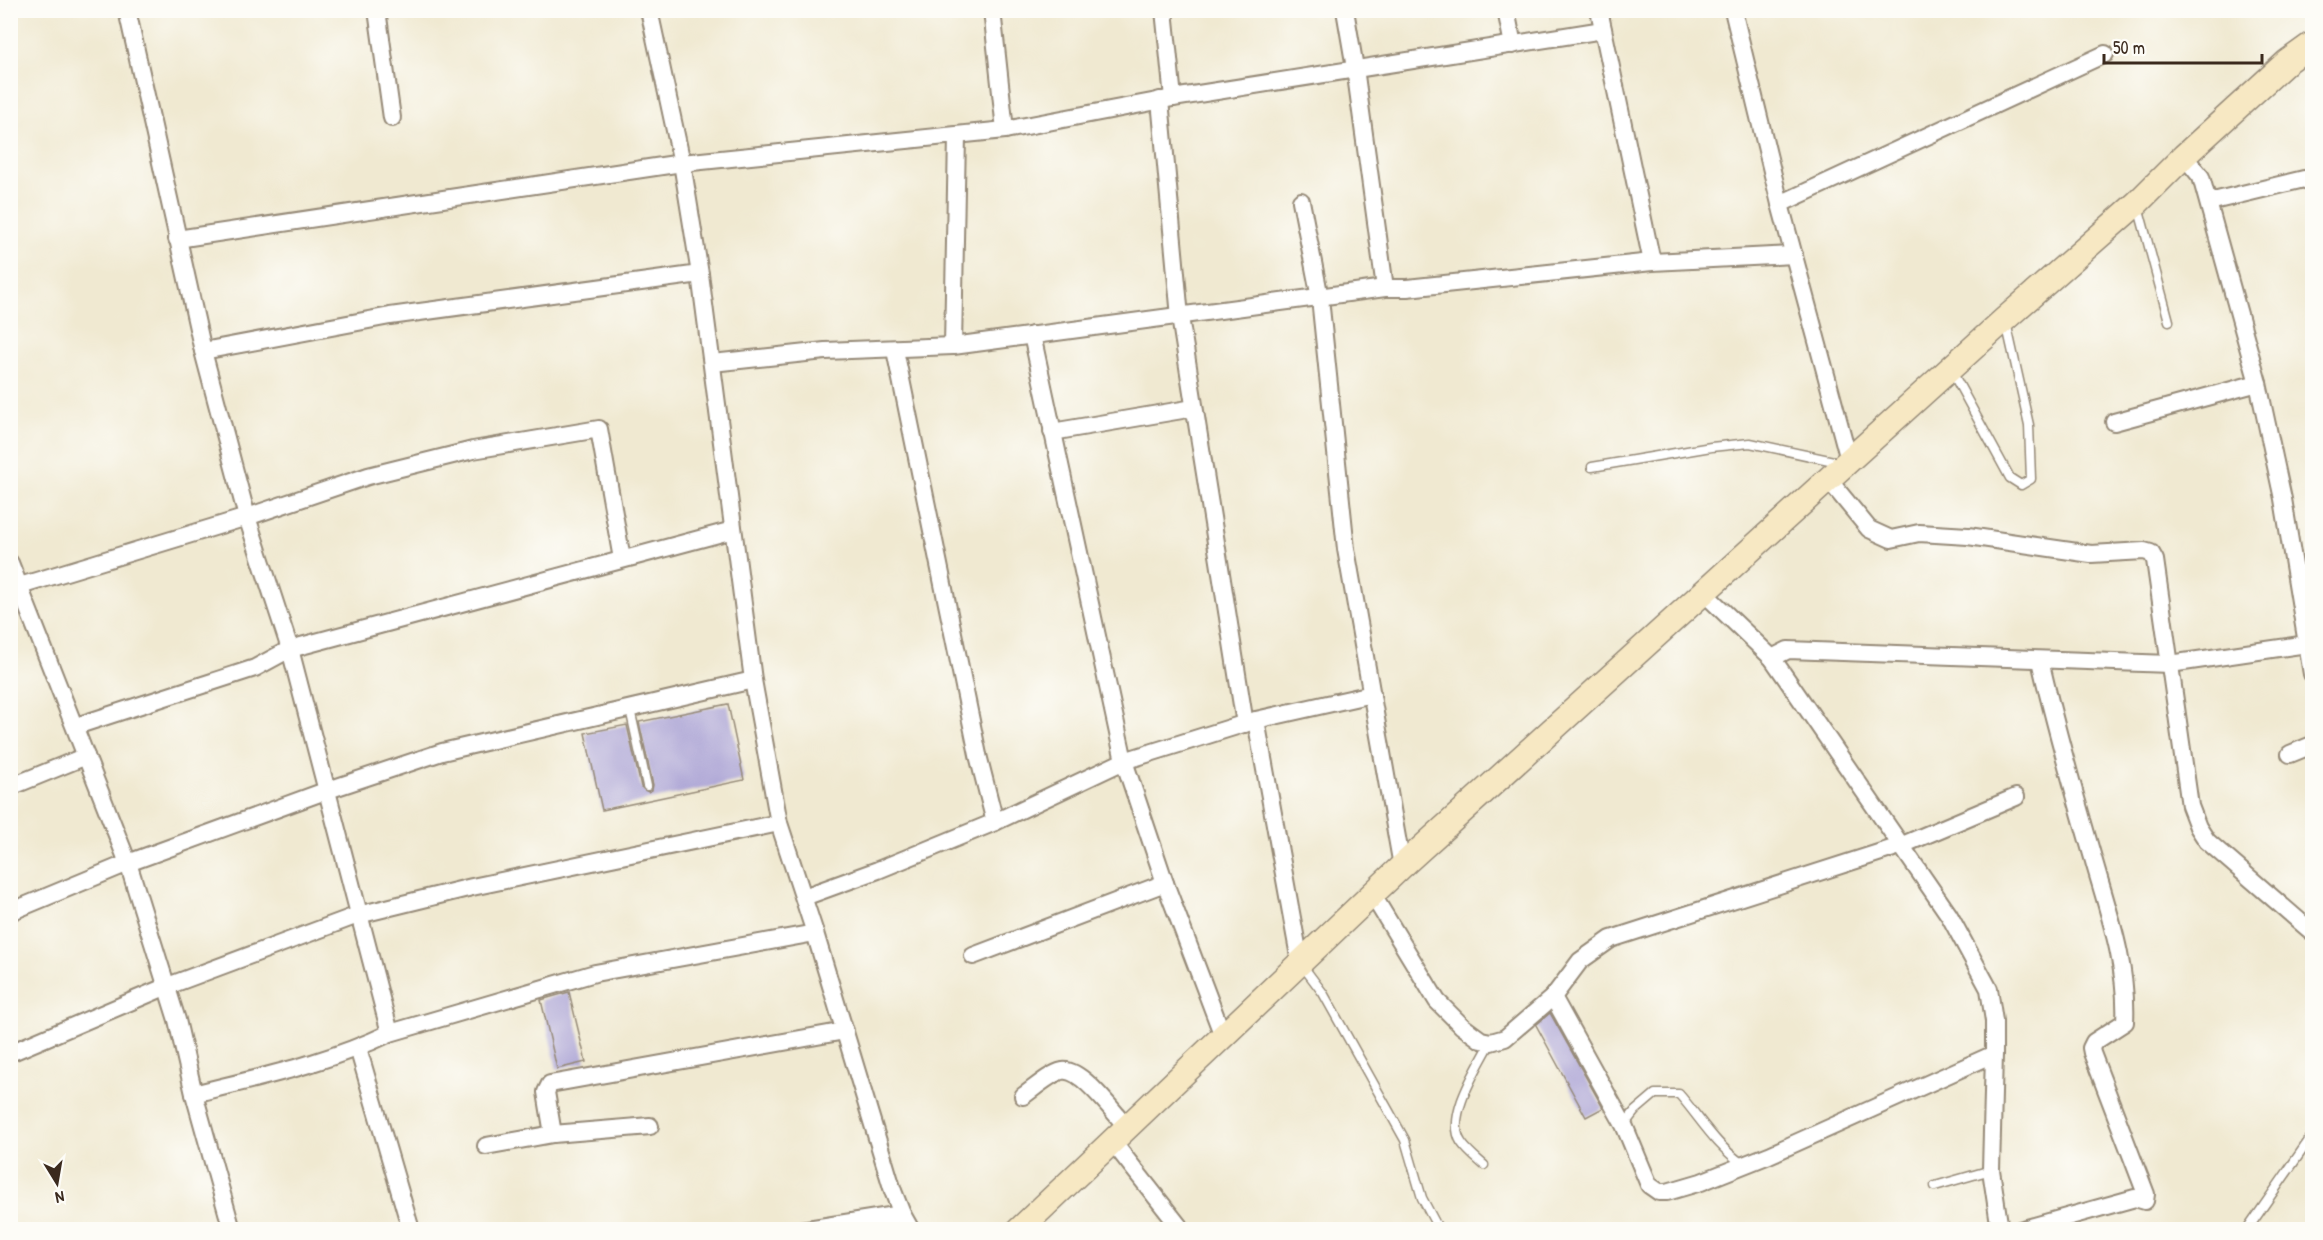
<svg xmlns="http://www.w3.org/2000/svg" width="2323" height="1240" font-family="'Patrick Hand',sans-serif">
	<style>
		.building { fill: #b0a9d7 }
		.lines { fill: none; stroke-linecap: round; stroke-linejoin: round }
		.lane-casing { stroke: #968a78; stroke-width: 11 }
		.street-casing { stroke: #968a78; stroke-width: 20 }
		.secondary-casing { stroke: #968a78; stroke-width: 27 }
		.lane { stroke: #fff; stroke-width: 8 }
		.street { stroke: #fff; stroke-width: 16 }
		.secondary { stroke: #f7e8c3; stroke-width: 24 }
	</style>
	<rect width="100%" height="100%" fill="#fdfcf7"/>
	<filter id="ink" filterUnits="userSpaceOnUse"><feTurbulence type="fractalNoise" baseFrequency=".0167" numOctaves="2"/><feDisplacementMap in="SourceGraphic" scale="12" xChannelSelector="R" yChannelSelector="G"/><feConvolveMatrix kernelMatrix="1 2 1 2 8 2 1 2 1" color-interpolation-filters="sRGB"/></filter>
	<filter id="wash" filterUnits="userSpaceOnUse"><feTurbulence type="fractalNoise" baseFrequency=".008" numOctaves="4" result="noise"/><feDisplacementMap in="SourceGraphic" scale="24" xChannelSelector="R" yChannelSelector="G"/><feGaussianBlur stdDeviation="1.35" result="paint"/><feColorMatrix in="noise" values="0 0 0 0 0 0 0 0 0 0 0 0 0 0 0 0 0 1.4 0 .05"/><feComposite in="paint" operator="in"/></filter>
	<g filter="url(#wash)">
		<rect width="100%" height="100%" fill="#f0e9d1"/>
		<g id="blocks">
			<g class="building">
				<polygon points="728,704 744,780 602,810 585,733 627,725 641,787 648,792 652,790 653,785 639,722"/>
				<polygon points="569,992 586,1062 557,1069 541,1000"/>
				<polygon points="1550,1013 1603,1108 1586,1117 1536,1025"/>
			</g>
		</g>
	</g>
	<g filter="url(#ink)">
		<use href="#blocks" fill-opacity="0" stroke="#968a78" stroke-width="1.5"/>
		<g class="lines">
			<g class="lane-casing">
				<g id="lane">
					<polyline points="2138,206 2169,321"/>
					<polyline points="1951,370 2010,478 2021,485 2031,479 2029,425 2006,322"/>
					<polyline points="1592,467 1711,447 1750,443 1843,463"/>
					<polyline points="630,709 647,786"/>
					<polyline points="1302,965 1323,993 1405,1140 1422,1198 1439,1230"/>
					<path d="M1624,1125L1635,1111L1655,1094H1679C1700,1118 1716,1146 1743,1164"/>
					<path d="M1484,1165C1476,1158 1467,1151 1461,1142C1445,1116 1479,1066 1491,1042"/>
					<polyline points="1935,1186 1991,1170"/>
					<polyline points="2247,1230 2312,1136"/>
				</g>
			</g>
			<g class="street-casing">
				<g id="street">
					<polyline points="127,10 203,351 247,517 290,649 390,1033"/>
					<polyline points="377,10 392,118"/>
					<polyline points="649,10 682,163 700,274 753,680 779,823 815,933 893,1191 902,1214 911,1230"/>
					<polyline points="992,10 1005,130"/>
					<polyline points="1164,10 1173,98"/>
					<polyline points="1345,10 1355,68 1385,288"/>
					<polyline points="1506,10 1513,45"/>
					<polyline points="1599,10 1652,262"/>
					<polyline points="1733,10 1780,204 1849,460"/>
					<polyline points="1160,100 1180,317 1245,724"/>
					<polyline points="2184,156 2201,177 2258,383 2283,499 2312,674"/>
					<polyline points="1301,201 1320,298 1346,549 1402,866"/>
					<polyline points="2209,202 2304,179 2312,183"/>
					<polyline points="1780,204 2105,54"/>
					<polyline points="177,239 682,163 1005,130 1173,98 1603,30"/>
					<polyline points="1032,335 1124,761 1165,883 1223,1036"/>
					<polyline points="953,346 957,136"/>
					<polyline points="895,350 978,755 995,822"/>
					<polyline points="203,351 390,316 700,274"/>
					<polyline points="712,363 825,351 953,346 1385,288 1407,288 1652,262 1794,255"/>
					<polyline points="2114,422 2258,383"/>
					<polyline points="1052,432 1194,408"/>
					<polyline points="1828,479 1869,529 1891,539 1919,533 1968,536 2091,554 2144,551 2151,553 2155,560 2190,806 2198,827 2207,841 2312,932"/>
					<polyline points="10,563 128,863 177,1020 194,1094 232,1230"/>
					<polyline points="10,589 247,517 368,476 473,450 599,429 622,559"/>
					<polyline points="1703,592 1772,658 1788,681 1949,915 1989,989 1994,1021 1994,1054 1991,1170 2000,1230"/>
					<polyline points="1772,658 1788,650 2170,664 2307,644"/>
					<polyline points="1256,720 1300,962"/>
					<polyline points="76,726 255,668 290,649 733,530"/>
					<polyline points="2290,754 2312,745"/>
					<polyline points="10,787 86,756"/>
					<polyline points="1372,894 1437,1001 1462,1026 1481,1040 1491,1042 1505,1038 1553,997 1580,961 1611,939 1900,846 2016,797"/>
					<polyline points="804,897 878,870 995,822 1124,761 1256,720 1372,694"/>
					<polyline points="10,912 128,863 328,790 442,752 753,680"/>
					<polyline points="973,956 1165,883"/>
					<polyline points="1553,997 1624,1125 1649,1185 1659,1192 1667,1192 1701,1182 1769,1155 1994,1054"/>
					<polyline points="358,1048 411,1230"/>
					<polyline points="10,1053 165,987 358,915 472,887 779,823"/>
					<path d="M194,1094C261,1077 328,1063 390,1033L595,973L815,933"/>
					<path d="M1023,1096C1032,1090 1051,1073 1062,1071C1081,1067 1114,1113 1127,1127"/>
					<polyline points="553,1134 546,1092 550,1084 845,1031"/>
					<polyline points="1112,1141 1182,1230"/>
					<polyline points="486,1146 553,1134 650,1126"/>
					<polyline points="801,1230 902,1214"/>
					<path d="M2020,1230L2135,1198L2145,1201L2146,1194L2092,1053L2091,1048L2094,1042L2125,1022C2128,966 2108,911 2093,858C2074,792 2055,727 2040,660"/>
				</g>
			</g>
			<g class="secondary-casing">
				<polyline id="secondary" points="1019,1230 1402,866 2005,319 2137,203 2184,156 2287,62 2312,44"/>
			</g>
			<use href="#lane" class="lane"/>
			<use href="#street" class="street"/>
			<use href="#secondary" class="secondary"/>
		</g>
	</g>
	<rect width="2323" height="1240" fill="none" stroke="#fdfcf7" stroke-width="36"/>
	<g transform="translate(57 1183) rotate(169)" stroke="#fdfcf7" stroke-width="4.5" paint-order="stroke">
	<path d="M0-4.5L10 22L0 15L-10 22Z" fill="#3b2a1e"/>
	<text y="-9" font-size="16" font-weight="bold" text-anchor="middle" fill="#3b2a1e">N</text>
	</g>
	<path d="M2104 54v9h158v-9" fill="none" stroke="#3b2a1e" stroke-width="3"/>
	<text x="2113" y="54" font-size="18" fill="#3b2a1e" stroke="#fdfcf7" stroke-width="4.5" paint-order="stroke">50 m</text>
</svg>
